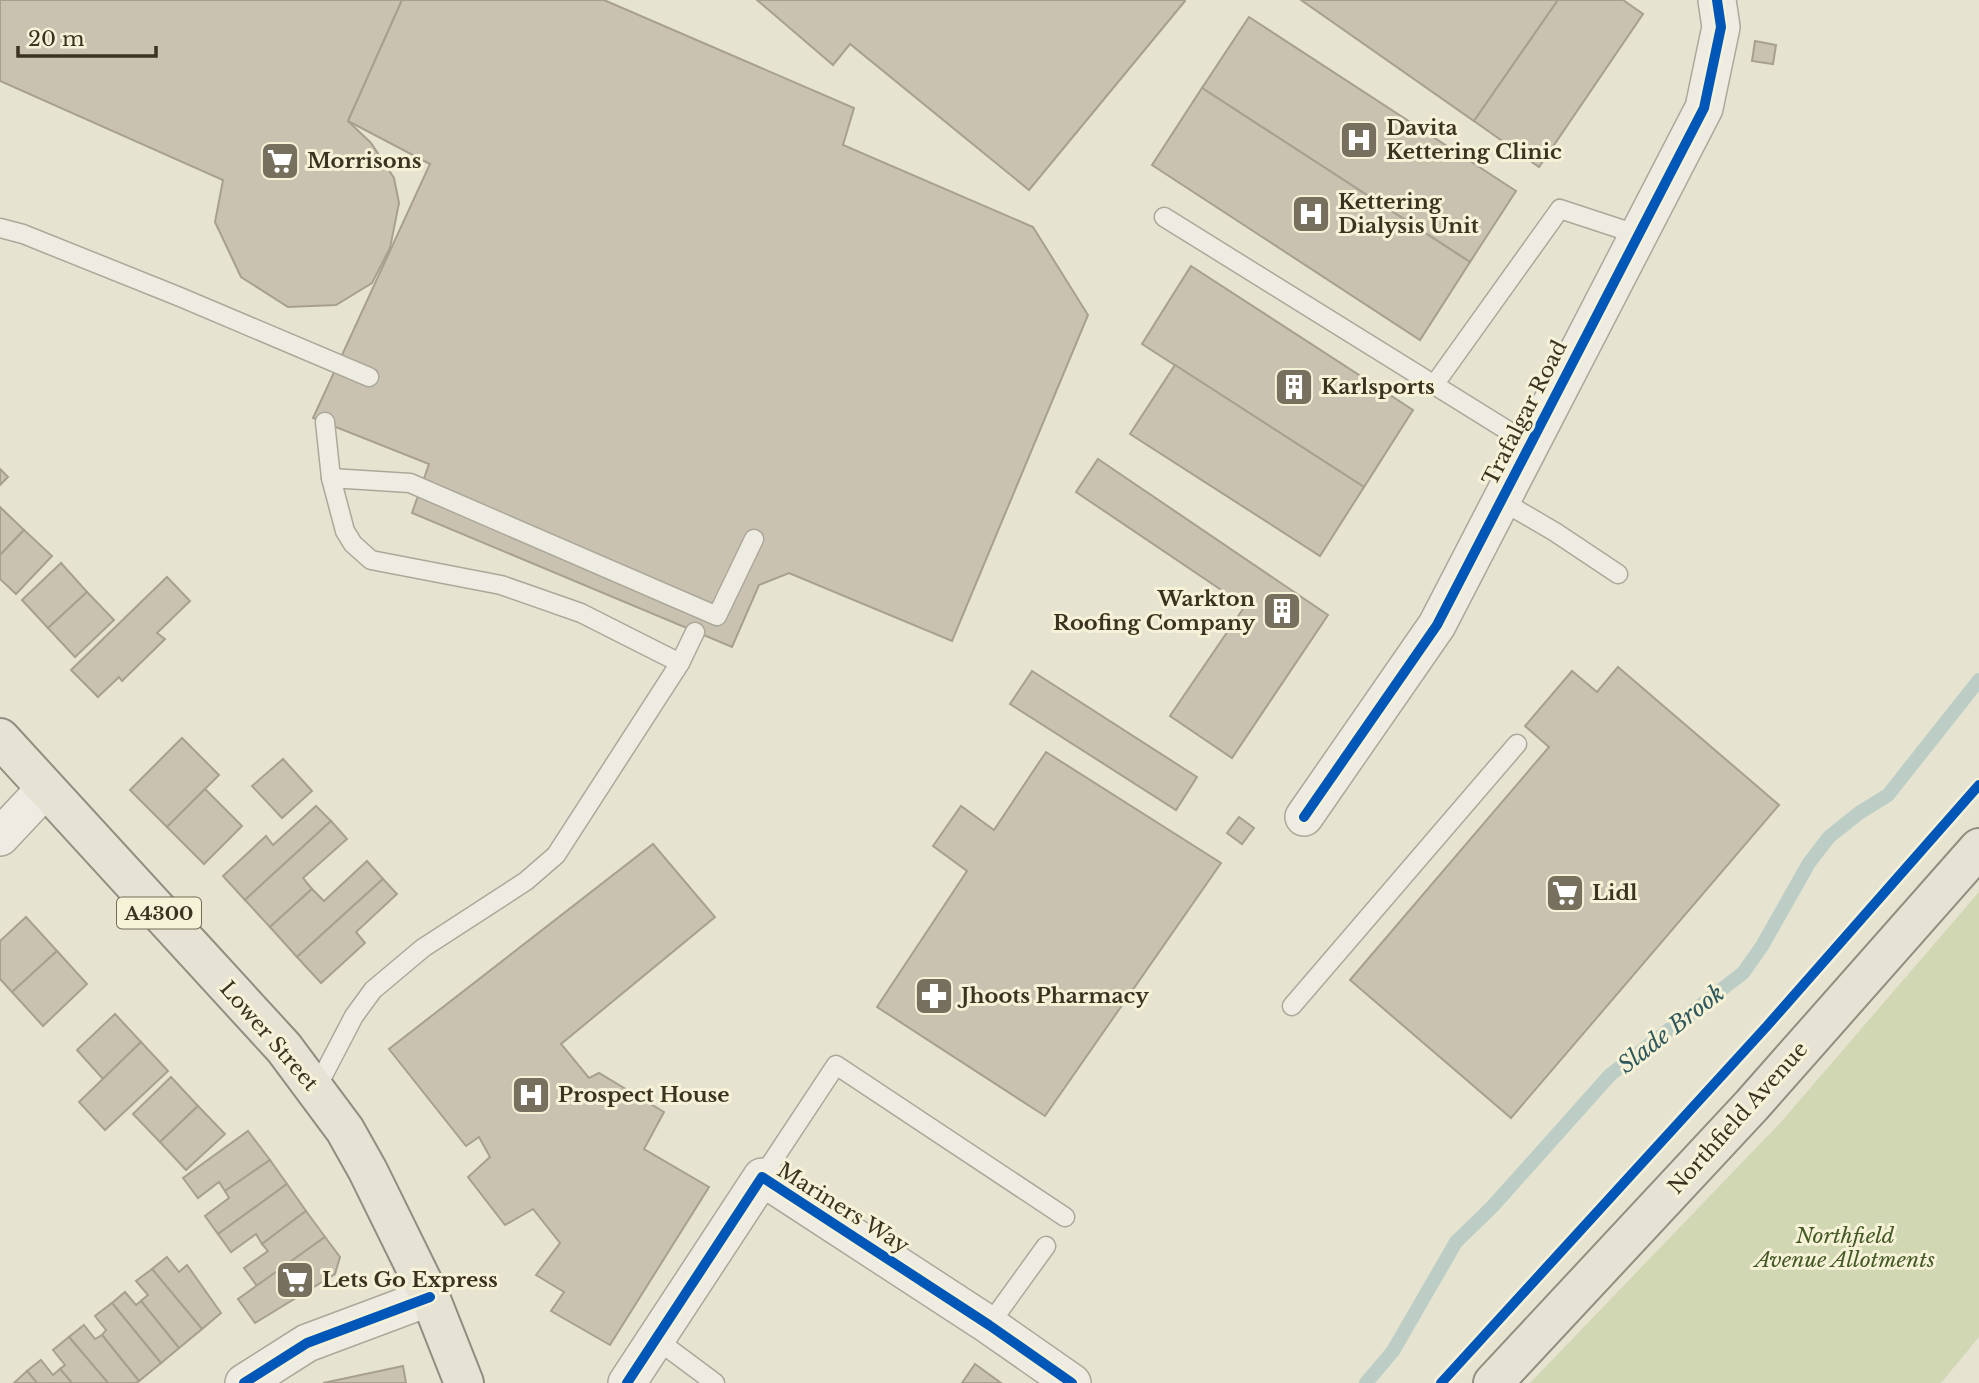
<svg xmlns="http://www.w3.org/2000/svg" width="1979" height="1383" font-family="'Libre Baskerville',serif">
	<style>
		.green { fill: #d2d7b3 }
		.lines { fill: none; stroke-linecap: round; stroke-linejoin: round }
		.stream { stroke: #bbcdc4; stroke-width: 14 }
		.building { fill: #cac2b1; stroke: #a79f90; stroke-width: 2 }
		.service-casing { stroke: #aca899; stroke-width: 21 }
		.minor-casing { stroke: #aca899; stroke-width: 40 }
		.primary-casing { stroke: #918d80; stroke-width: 42 }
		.service { stroke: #eeece2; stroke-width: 18 }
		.minor { stroke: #eeece2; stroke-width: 37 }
		.primary { stroke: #e6e3d4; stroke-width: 38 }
		.cycleway-casing { stroke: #f6f2d8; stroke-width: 15 }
		.cycleway { stroke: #0057b8; stroke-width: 10 }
		.labels { text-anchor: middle; stroke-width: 6; stroke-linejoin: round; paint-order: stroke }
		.shield { fill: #f6f2d8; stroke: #746c57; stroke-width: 2 }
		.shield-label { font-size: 19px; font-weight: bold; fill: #3c3220 }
		.poi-label { font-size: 21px; font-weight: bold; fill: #3c3220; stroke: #f6f2d8; text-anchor: start }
		.street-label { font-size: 21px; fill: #3c3220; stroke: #f6f2d8 }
		.park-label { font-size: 21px; font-style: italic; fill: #455926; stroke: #f6f2d8 }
		.water-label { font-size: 23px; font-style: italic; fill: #2f585c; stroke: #f6f2d8 }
	</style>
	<rect width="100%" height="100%" fill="#e6e3d1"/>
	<polygon class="green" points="1979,892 1979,1337 1941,1383 1530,1383 1781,1122"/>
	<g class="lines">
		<polyline class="stream" points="1366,1383 1393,1351 1456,1242 1492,1207 1610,1075 1743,973 1762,946 1809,863 1829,837 1859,813 1888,795 1979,680"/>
	</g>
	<g class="building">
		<polygon points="0,0 402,0 348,121 371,143 394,178 399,203 390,248 372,283 336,305 288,307 241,277 215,222 223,180 0,81"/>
		<polygon points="402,0 604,0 854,108 843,145 1033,227 1088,315 952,641 789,573 759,585 732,647 412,513 429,464 313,418 430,164 348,121"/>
		<polygon points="757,0 1184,0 1185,1 1029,190 850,44 833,65"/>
		<polygon points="1301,0 1558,0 1474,121"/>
		<polygon points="1558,0 1623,0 1643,14 1539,167 1474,121"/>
		<polygon points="1249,17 1516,191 1470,262 1202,88"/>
		<polygon points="1755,41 1776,45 1773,64 1752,61"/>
		<polygon points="1202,88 1470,262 1420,340 1152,165"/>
		<polygon points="1191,266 1413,410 1364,487 1142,344"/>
		<polygon points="1175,365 1364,487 1320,556 1130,434"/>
		<polygon points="1098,459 1328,615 1232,758 1170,716 1245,606 1076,492"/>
		<polygon points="0,469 8,477 0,485"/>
		<polygon points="0,507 24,530 0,555"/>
		<polygon points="24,530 52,556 16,594 0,579 0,555"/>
		<polygon points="61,563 87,592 48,628 22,600"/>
		<polygon points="167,577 190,601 157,633 165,639 122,681 119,677 98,697 71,670"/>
		<polygon points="87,592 114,620 75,657 48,628"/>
		<polygon points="1618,667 1779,805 1511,1118 1350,980 1549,747 1525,726 1572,671 1597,692"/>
		<polygon points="1032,671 1197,777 1176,810 1010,704"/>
		<polygon points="182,738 219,775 167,827 130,790"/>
		<polygon points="1046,752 1221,863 1045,1116 877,1007 967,871 933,846 961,806 994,830"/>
		<polygon points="283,759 312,791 282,818 252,786"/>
		<polygon points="205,789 242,826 204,864 167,827"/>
		<polygon points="316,806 331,821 245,900 223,876 266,836 273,845"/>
		<polygon points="1239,817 1254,828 1242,844 1227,833"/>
		<polygon points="331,821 347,839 303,878 312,889 270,927 245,900"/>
		<polygon points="653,844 715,917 561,1044 589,1078 599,1073 664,1112 644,1149 709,1187 610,1345 551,1311 564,1292 536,1275 560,1243 533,1209 505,1225 468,1177 490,1157 479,1137 466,1146 389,1049"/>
		<polygon points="367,861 383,879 297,957 270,927 312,889 324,901"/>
		<polygon points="383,879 397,894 356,932 365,943 321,983 297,957"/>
		<polygon points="26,917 57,951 12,992 0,979 0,941"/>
		<polygon points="57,951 87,984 43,1026 12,992"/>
		<polygon points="115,1014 141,1042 103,1079 77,1050"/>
		<polygon points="141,1042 168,1071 105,1130 79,1102"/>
		<polygon points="171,1077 198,1106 160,1142 133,1114"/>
		<polygon points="198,1106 225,1134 186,1170 160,1142"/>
		<polygon points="248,1131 270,1160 225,1191 219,1182 198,1198 183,1178"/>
		<polygon points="270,1160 287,1184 218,1234 205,1216 229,1198 225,1191"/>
		<polygon points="287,1184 306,1211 262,1244 256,1234 231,1252 218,1234"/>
		<polygon points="306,1211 325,1237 257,1286 244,1268 268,1251 262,1244"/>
		<polygon points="325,1237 340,1257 335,1274 255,1323 238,1299"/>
		<polygon points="167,1257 179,1272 187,1265 221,1313 202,1329 152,1269"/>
		<polygon points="152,1269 202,1329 179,1348 141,1301 148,1295 136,1281"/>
		<polygon points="125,1292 136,1305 141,1301 179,1348 161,1363 112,1303"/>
		<polygon points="112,1303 161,1363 139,1381 102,1335 106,1330 95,1316"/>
		<polygon points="84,1325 95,1339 102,1335 139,1381 136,1383 108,1383 69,1337"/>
		<polygon points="69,1337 108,1383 72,1383 60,1369 65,1365 53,1350"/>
		<polygon points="41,1360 53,1375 60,1369 72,1383 37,1383 27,1371"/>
		<polygon points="975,1364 1001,1383 962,1383"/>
		<polygon points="403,1366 406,1383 323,1383 342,1379"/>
		<polygon points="27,1371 37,1383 14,1383"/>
	</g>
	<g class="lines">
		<g class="service-casing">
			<g id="service">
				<polyline points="1164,217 1531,445"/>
				<polyline points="0,228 23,234 180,297 369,377"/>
				<polyline points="1434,385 1560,209 1639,235"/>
				<polyline points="325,422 331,478 345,531 353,544 371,560 501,585 581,613 680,663"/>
				<polyline points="331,478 410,483 717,616 754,539"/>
				<polyline points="1502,501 1555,532 1618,574"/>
				<polyline points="1292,1006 1517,744"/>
				<polyline points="316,1089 354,1016 373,990 423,948 526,881 556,855 680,663 695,632"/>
				<polyline points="762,1177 836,1065 1065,1217"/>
				<polyline points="989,1325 1046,1246"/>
				<polyline points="656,1339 715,1383"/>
			</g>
		</g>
		<g class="minor-casing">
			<g id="minor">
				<polyline points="1304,817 1437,625 1704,108 1721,27 1717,0"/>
				<polyline points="0,837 45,789"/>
				<polyline points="244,1383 307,1343 430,1297"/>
				<polyline points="627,1383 762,1177 989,1325 1072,1383"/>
			</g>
		</g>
		<g class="primary-casing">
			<g id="primary">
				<polyline points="0,738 284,1048 345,1130 368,1171 430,1297 464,1383"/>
				<polyline points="1493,1383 1752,1105 1979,848"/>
			</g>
		</g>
		<use href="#service" class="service"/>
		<use href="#minor" class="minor"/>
		<use href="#primary" class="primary"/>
		<g class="cycleway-casing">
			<g id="cycleway">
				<polyline points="1304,817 1437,625 1704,108 1721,27 1717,0"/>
				<polyline points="244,1383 307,1343 430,1297"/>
				<polyline points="627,1383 762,1177 989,1325 1072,1383"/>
				<polyline points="1441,1383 1767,1026 1979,785"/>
			</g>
		</g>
		<use href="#cycleway" class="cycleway"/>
	</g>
	<defs>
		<g id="hospital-square" transform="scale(2.0125)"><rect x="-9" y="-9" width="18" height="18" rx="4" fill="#78705e" stroke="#f6f2d8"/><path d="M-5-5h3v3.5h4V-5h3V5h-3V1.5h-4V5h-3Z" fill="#fff"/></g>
		<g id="supermarket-square" transform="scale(2.0125)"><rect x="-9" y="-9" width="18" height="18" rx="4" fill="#78705e" stroke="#f6f2d8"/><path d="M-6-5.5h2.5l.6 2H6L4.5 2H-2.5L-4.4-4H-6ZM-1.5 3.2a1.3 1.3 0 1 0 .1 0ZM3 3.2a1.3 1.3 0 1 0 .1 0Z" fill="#fff"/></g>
		<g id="building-square" transform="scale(2.0125)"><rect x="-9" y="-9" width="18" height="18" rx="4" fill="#78705e" stroke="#f6f2d8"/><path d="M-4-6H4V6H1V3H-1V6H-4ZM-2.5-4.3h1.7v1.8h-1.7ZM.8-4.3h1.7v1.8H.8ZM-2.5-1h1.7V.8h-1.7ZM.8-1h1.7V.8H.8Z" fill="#fff"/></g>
		<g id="pharmacy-square" transform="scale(2.0125)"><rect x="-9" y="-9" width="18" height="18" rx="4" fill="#78705e" stroke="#f6f2d8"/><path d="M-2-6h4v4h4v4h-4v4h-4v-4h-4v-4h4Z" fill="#fff"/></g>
	</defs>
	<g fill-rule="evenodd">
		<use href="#hospital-square" x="1359" y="140"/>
		<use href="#supermarket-square" x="280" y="161"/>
		<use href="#hospital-square" x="1311" y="214"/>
		<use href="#building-square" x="1294" y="387"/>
		<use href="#building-square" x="1282" y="611"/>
		<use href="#supermarket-square" x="1565" y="893"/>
		<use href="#pharmacy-square" x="934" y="996"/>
		<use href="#hospital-square" x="531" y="1095"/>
		<use href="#supermarket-square" x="295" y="1280"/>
	</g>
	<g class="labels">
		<rect class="shield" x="117" y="897.5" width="84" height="31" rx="5"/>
		<g class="shield-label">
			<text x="159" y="920">A4300</text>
		</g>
		<g class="poi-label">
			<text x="1386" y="135">Davita<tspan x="1386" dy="24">Kettering Clinic</tspan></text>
			<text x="307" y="168">Morrisons</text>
			<text x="1338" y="209">Kettering<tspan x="1338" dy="24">Dialysis Unit</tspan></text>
			<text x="1321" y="394">Karlsports</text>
			<text x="1255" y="606" text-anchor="end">Warkton<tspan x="1255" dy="24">Roofing Company</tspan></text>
			<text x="1592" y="900">Lidl</text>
			<text x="961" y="1003">Jhoots Pharmacy</text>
			<text x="558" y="1102">Prospect House</text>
			<text x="322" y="1287">Lets Go Express</text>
		</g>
		<g class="street-label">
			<text transform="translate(1525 413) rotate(-63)" y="7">Trafalgar Road</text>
			<text transform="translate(269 1036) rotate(49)" y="7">Lower Street</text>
			<text transform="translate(1738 1118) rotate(-48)" y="7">Northfield Avenue</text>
			<text transform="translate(843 1208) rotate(32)" y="7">Mariners Way</text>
		</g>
		<g class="park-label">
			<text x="1845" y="1243">Northfield<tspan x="1845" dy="24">Avenue Allotments</tspan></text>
		</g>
		<g class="water-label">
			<text transform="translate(1671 1029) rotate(-38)" y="8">Slade Brook</text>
		</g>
	</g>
	<path d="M18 46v10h138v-10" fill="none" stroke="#3c3220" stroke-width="3.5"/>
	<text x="28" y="46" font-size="21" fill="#3c3220" stroke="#f6f2d8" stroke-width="5" paint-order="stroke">20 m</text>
</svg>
